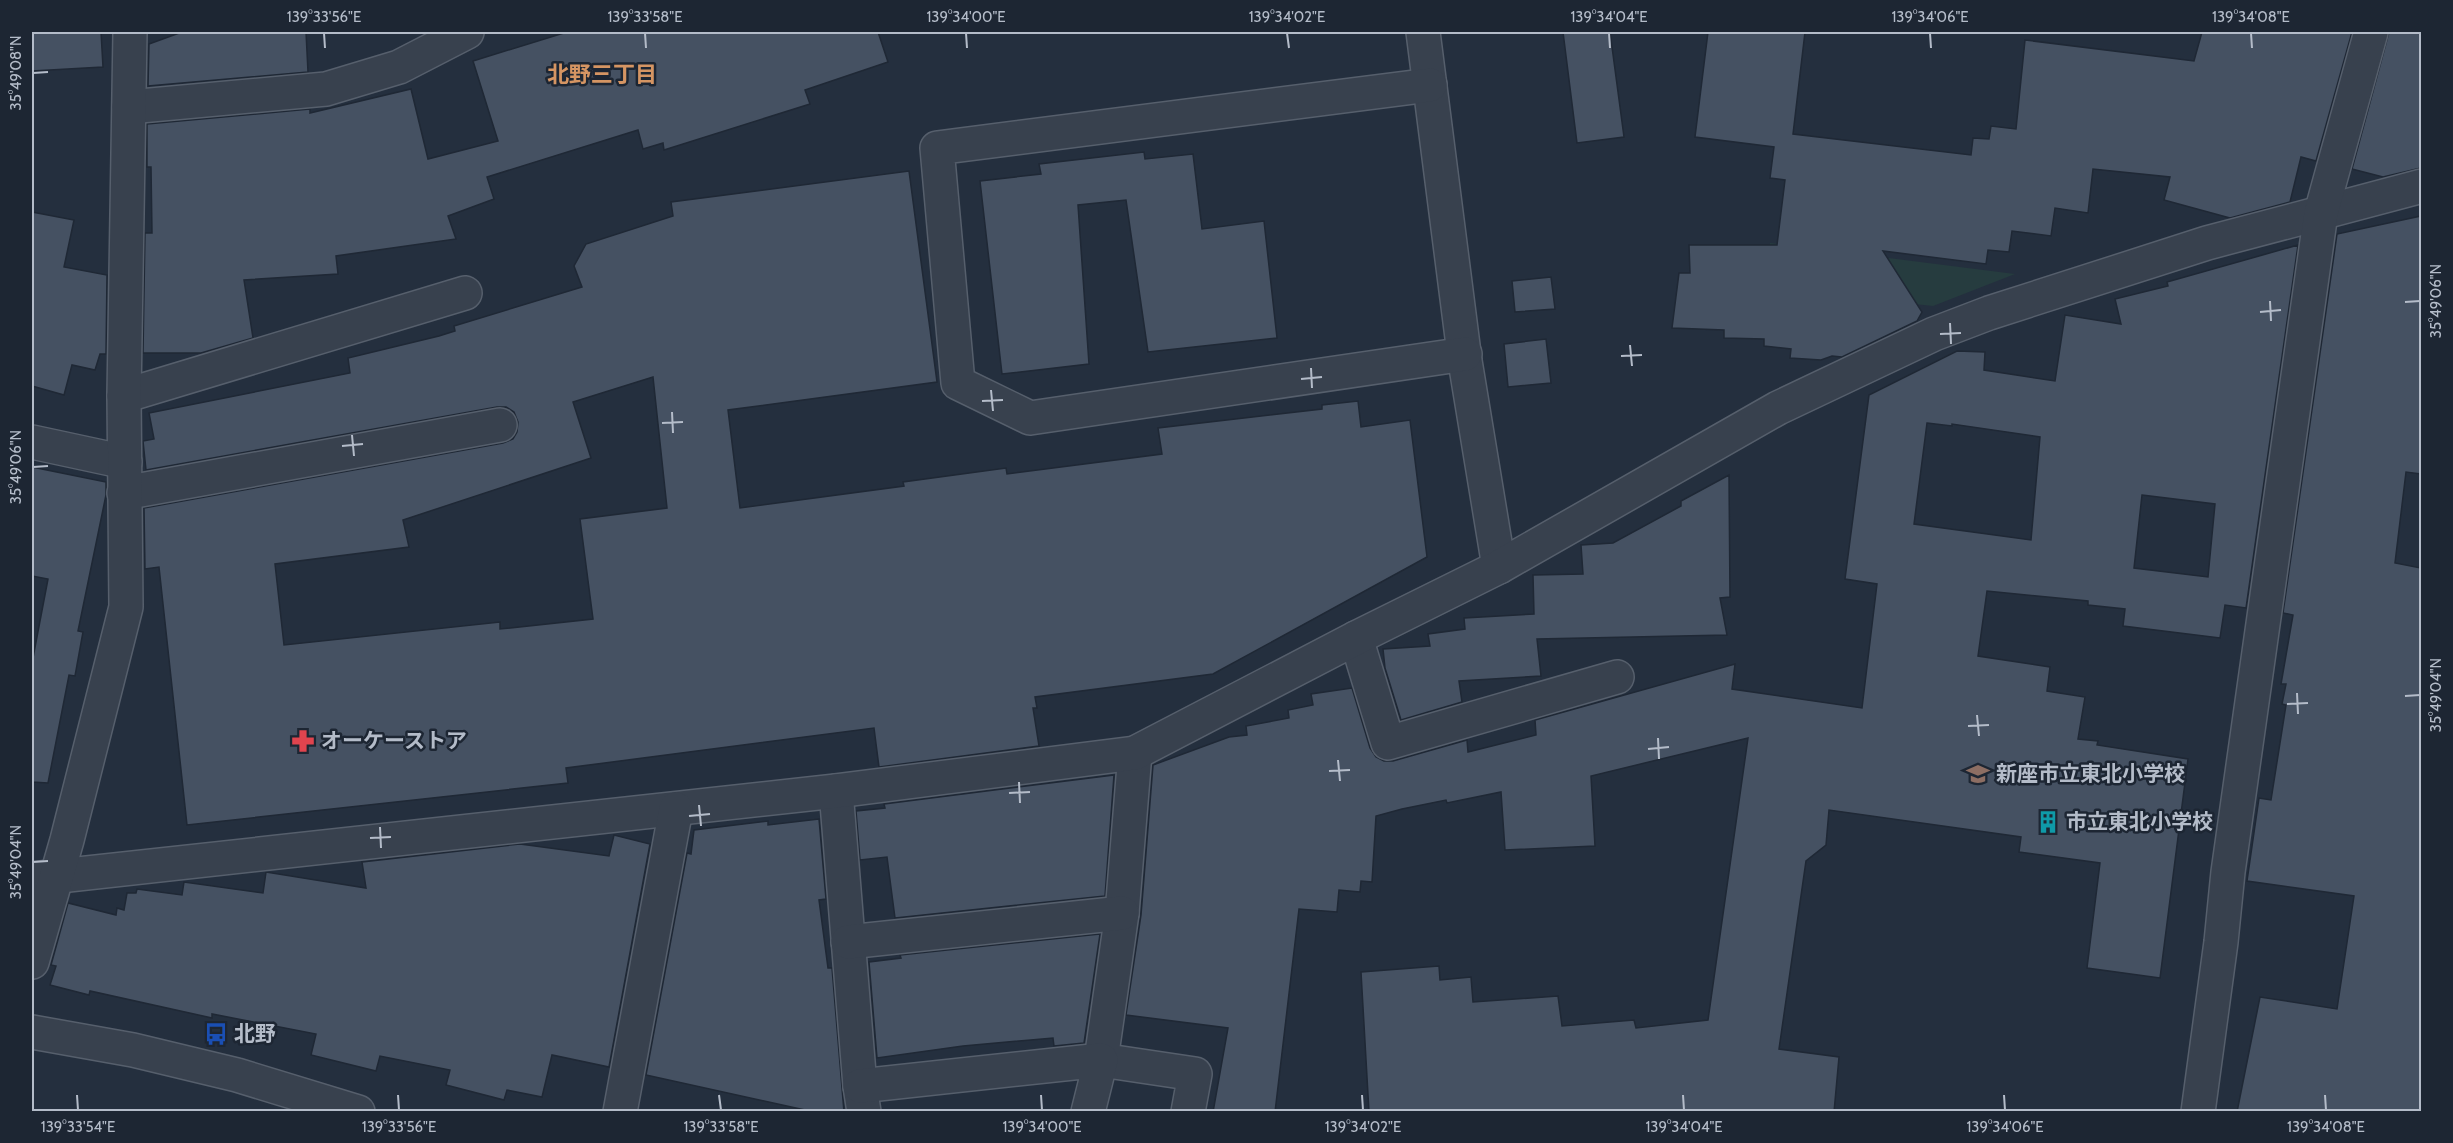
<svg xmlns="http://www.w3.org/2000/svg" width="2453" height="1143" font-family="Cabin,'Noto Sans JP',sans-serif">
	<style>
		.green { fill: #263c3f }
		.building { fill: #455162; stroke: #1f2835; stroke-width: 1.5; fill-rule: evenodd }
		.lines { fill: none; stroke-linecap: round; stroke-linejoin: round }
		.minor-casing { stroke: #565f6c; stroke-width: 36 }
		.minor { stroke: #38414e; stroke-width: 33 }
		.ticks { fill: none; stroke: #b4bcc9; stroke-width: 2 }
		.labels { text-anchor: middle; stroke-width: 5; stroke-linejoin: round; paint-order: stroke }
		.poi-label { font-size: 21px; font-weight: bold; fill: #b4bcc9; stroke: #1d2633; text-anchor: start }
		.neighbourhood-label { font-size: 22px; font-weight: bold; fill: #d59563; stroke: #1d2633 }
		.neatline { fill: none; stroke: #b4bcc9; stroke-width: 2 }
		.ticks-label { font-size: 15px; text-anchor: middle; fill: #b4bcc9 }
	</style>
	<rect width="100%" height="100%" fill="#242f3e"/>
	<polygon class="green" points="1770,243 2015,274 1933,306 1765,288"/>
	<g class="building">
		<polygon points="32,32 101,32 103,67 32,71"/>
		<polygon points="182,32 306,32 308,72 148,86 149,44"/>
		<polygon points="567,32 878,32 888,62 805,90 810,104 664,150 663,143 643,149 638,130 487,177 494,199 448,216 456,239 336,256 338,274 244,280 253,338 201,353 143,353 145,233 152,233 151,167 147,167 147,124 310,109 310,113 411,89 428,159 498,141 473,61"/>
		<polygon points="1563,32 1610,32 1624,137 1577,143"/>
		<polygon points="1708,32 1805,32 1793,134 1971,155 1973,138 1989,139 1991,126 2016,129 2025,40 2194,61 2202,32 2352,32 2316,161 2301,157 2290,202 2230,218 2164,200 2170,177 2093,169 2088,213 2055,208 2051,236 2012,231 2009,252 1988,250 1986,264 1883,251 1922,312 1917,321 1842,357 1832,356 1821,360 1790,358 1791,349 1764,346 1764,339 1724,338 1724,330 1672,328 1679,273 1690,273 1689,245 1777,245 1785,180 1770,178 1774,147 1695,137"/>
		<polygon points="2389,32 2421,32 2421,168 2383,177 2352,169"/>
		<polygon points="1144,152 1145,159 1193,154 1202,229 1264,221 1277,338 1148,352 1126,200 1078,205 1089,364 1002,374 980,181 1041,174 1039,164"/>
		<path d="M909,171L937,382L728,410L740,508L904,486L903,482L1006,468L1007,474L1162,454L1158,428L1322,409V405L1358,401L1361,427L1410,420L1427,557L1213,674L1035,697L1037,708H1033L1039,746L879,767L874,728L566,768L568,783L187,825L159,567L145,569L144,508L503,443L513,439L517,432L518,422L514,412L506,407H497L146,470L143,441L154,439L149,413L350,373L348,358L439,336L455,331L454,326L582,287L574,266L586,244L673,216L671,202ZM653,377L667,508L580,519L593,619L500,629V622L284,645L275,564L409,547L403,520L591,458L573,402Z"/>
		<polygon points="32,212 74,220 64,267 107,275 106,354 100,354 95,370 72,365 64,395 32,386"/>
		<polygon points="2421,216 2421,474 2406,472 2395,563 2421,568 2421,1112 2237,1112 2260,997 2337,1009 2354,896 2247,881 2259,798 2271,800 2286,705 2282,704 2286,684 2281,684 2293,615 2283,613 2337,234"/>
		<path d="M2298,245L2246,608L2225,605L2220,638L2123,626L2125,609L2088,605V601L1987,591L1978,656L2050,667L2047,691L2085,697L2078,739L2098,741L2097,745L2188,759L2160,978L2087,968L2100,863L2019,852L2021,837L1829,810L1826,845L1806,861L1779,1049L1839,1057L1834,1112H1369L1361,972L1439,966L1440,980L1471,977L1473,1002L1558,996L1562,1026L1634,1020L1636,1028L1708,1020L1748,738L1591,776L1595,846L1505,850L1501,792L1447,803L1446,800L1402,809L1376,816L1372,882L1361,881L1360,892L1339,890L1337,912L1299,909L1275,1112H1213L1228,1028L1126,1015L1141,915L1153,765L1229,737L1247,735L1246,726L1289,718L1288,710L1313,705L1311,694L1352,688L1370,748L1376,757L1384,761H1393L1467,740L1468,752L1536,735L1535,720L1735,664L1732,689L1862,708L1877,584L1845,579L1869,395L1957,351L1985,352L1984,370L2055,381L2065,315L2121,324L2115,299L2168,286L2167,282ZM1927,423L1952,426V424L2040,437L2031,540L1914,524ZM2142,495L2215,504L2208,577L2134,568Z"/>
		<polygon points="1551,277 1555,309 1515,312 1512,281"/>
		<polygon points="1546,339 1551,383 1508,387 1504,344"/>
		<polygon points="32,467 106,482 106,495 78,631 83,632 75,676 69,675 48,783 32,782 32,663 48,579 32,576"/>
		<polygon points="1729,475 1730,597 1720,598 1727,635 1537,639 1541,676 1459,681 1462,702 1401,720 1385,668 1383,649 1430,646 1428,634 1465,629 1464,618 1534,614 1533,575 1583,574 1581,545 1613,543 1681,506 1681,501"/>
		<polygon points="1114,775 1105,896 895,918 887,857 860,860 856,811 885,808 884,804"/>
		<polygon points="819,819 826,899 819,900 828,968 832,968 844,1112 814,1112 646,1075 687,853 691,854 694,830 768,821 768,825"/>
		<polygon points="614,835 650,844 609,1067 552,1055 542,1097 507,1090 504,1100 446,1085 450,1070 380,1056 376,1071 311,1055 316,1034 212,1014 212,1018 90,991 89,995 50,985 56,966 51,965 68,903 116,915 117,908 124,910 127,893 136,893 137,889 182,895 184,882 263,893 266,872 366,888 362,862 520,844 609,856"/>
		<polygon points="1100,934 1084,1043 1054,1046 1053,1038 963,1046 877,1058 869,962 901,958 900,955"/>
	</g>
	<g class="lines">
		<g class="minor-casing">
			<g id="minor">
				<polyline points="1423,32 1465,361 1499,567"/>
				<polyline points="1430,85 937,148 958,383 1030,418 1465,354"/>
				<polyline points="129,107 326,89 399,67 467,32"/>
				<polyline points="124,396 465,293"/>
				<polyline points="32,442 125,462"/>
				<polyline points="124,493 500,425"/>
				<polyline points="1356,638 1388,743 1617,677"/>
				<polyline points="1135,753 1122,913 1101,1060 1195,1074 1188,1112"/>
				<polyline points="836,791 860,1086 864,1112"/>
				<polyline points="32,879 836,791 1135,753 1356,638 1499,567 1778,408 1934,334 1989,313 2207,243 2422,186"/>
				<polyline points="848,942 1122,913"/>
				<polyline points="32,962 67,840 126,607 124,396 130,32"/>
				<polyline points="32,1032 133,1050 237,1075 358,1112"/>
				<polyline points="860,1086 1101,1060 1088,1112"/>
				<polyline points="620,1112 676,809"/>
				<polyline points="2198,1112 2221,942 2228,872 2321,213 2371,32"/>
			</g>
		</g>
		<use href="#minor" class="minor"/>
	</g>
	<path class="ticks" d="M324,33L325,48M645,33L646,48M966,33L967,48M1287,33L1289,48M1609,33L1610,48M1930,33L1931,48M2251,33L2252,48M33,73L48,72M2270,301L2271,321M2405,302L2420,301M2260,312L2281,310M1950,323L1951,344M1940,334L1961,333M1630,345L1632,366M1621,356L1642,355M1311,368L1312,388M1301,379L1322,377M991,390L993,411M982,401L1003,400M672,412L673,433M662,423L683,422M352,435L354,456M342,446L363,444M33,467L48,466M2297,693L2298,714M2405,696L2420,695M2287,704L2308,703M1977,715L1979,736M1968,726L1989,725M1658,738L1659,759M1648,749L1669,747M1338,760L1340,781M1329,771L1350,770M1019,782L1020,803M1009,793L1030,792M699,805L701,826M689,816L710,814M380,827L381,848M370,838L391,837M33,862L48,861M77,1095L78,1110M398,1095L399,1110M719,1095L721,1110M1041,1095L1042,1110M1362,1095L1363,1110M1683,1095L1684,1110M2004,1095L2005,1110M2325,1095L2326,1110"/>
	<defs>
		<g id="pharmacy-bare" transform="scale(1.8)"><path d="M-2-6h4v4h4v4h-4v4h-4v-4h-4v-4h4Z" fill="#e0444e" stroke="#1d2633" stroke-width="2.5" paint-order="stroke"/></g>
		<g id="school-bare" transform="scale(1.8)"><path d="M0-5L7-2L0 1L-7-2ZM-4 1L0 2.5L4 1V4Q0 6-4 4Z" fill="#8d6e63" stroke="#1d2633" stroke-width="2.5" paint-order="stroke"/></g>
		<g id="building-bare" transform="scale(1.8)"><path d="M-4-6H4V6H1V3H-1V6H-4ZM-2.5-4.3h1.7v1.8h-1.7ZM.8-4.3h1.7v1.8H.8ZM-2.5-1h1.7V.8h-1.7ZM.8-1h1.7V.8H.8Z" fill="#0f9aa8" stroke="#1d2633" stroke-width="2.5" paint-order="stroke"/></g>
		<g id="bus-bare" transform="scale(1.8)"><path d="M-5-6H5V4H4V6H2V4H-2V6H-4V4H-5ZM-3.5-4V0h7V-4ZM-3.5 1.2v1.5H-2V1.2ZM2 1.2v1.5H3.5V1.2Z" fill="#1a4fb4" stroke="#1d2633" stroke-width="2.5" paint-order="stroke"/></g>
	</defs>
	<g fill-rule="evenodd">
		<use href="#pharmacy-bare" x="303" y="741"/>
		<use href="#school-bare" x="1978" y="774"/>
		<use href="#building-bare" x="2048" y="822"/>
		<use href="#bus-bare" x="216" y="1034"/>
	</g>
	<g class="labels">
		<g class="poi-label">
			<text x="321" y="748">オーケーストア</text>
			<text x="1996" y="781">新座市立東北小学校</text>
			<text x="2066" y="829">市立東北小学校</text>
			<text x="234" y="1041">北野</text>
		</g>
		<g class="neighbourhood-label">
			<text x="602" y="82">北野三丁目</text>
		</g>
	</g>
	<rect width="2453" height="1143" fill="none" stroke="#1d2633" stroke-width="66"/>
	<rect x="33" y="33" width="2387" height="1077" class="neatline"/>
	<g class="ticks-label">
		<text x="324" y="22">139°33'56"E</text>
		<text x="645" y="22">139°33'58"E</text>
		<text x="966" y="22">139°34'00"E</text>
		<text x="1287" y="22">139°34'02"E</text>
		<text x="1609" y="22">139°34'04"E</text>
		<text x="1930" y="22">139°34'06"E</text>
		<text x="2251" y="22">139°34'08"E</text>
		<text transform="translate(16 73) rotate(-90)" y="5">35°49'08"N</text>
		<text transform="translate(2436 301) rotate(-90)" y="5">35°49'06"N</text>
		<text transform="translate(16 467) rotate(-90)" y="5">35°49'06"N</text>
		<text transform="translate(2436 695) rotate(-90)" y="5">35°49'04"N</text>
		<text transform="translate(16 862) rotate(-90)" y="5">35°49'04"N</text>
		<text x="78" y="1132">139°33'54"E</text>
		<text x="399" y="1132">139°33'56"E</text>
		<text x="721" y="1132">139°33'58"E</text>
		<text x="1042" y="1132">139°34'00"E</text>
		<text x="1363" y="1132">139°34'02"E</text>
		<text x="1684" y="1132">139°34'04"E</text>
		<text x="2005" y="1132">139°34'06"E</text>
		<text x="2326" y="1132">139°34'08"E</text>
	</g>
</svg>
